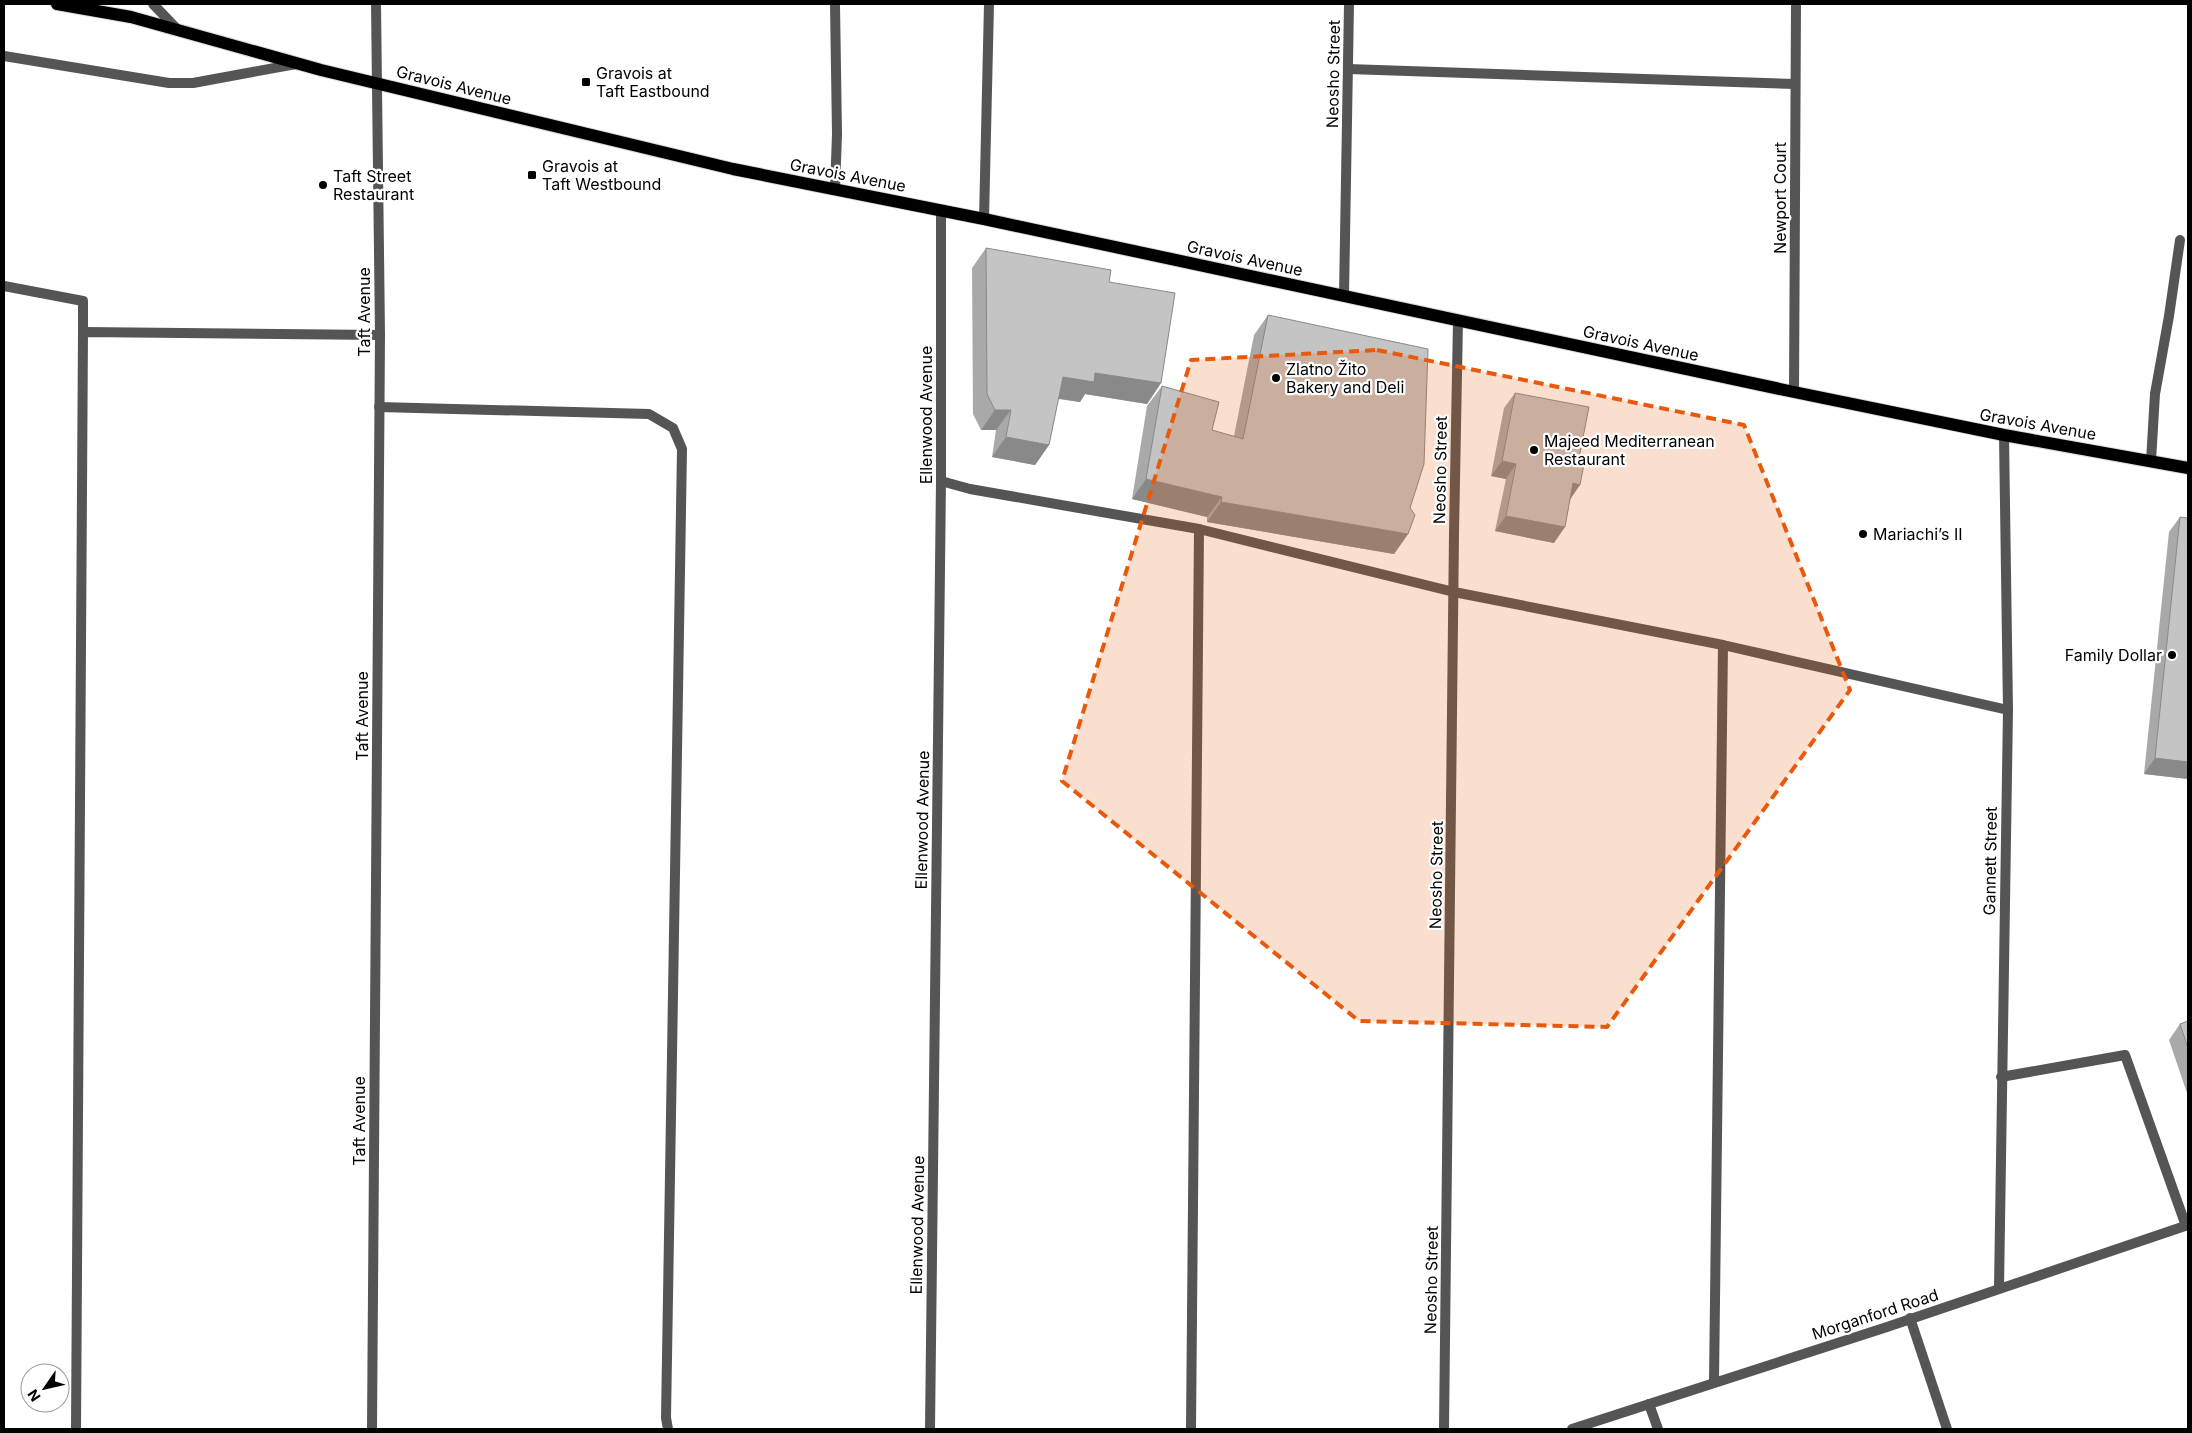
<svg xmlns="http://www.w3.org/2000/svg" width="2192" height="1433" font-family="Inter,sans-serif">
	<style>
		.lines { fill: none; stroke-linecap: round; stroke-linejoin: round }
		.primary-casing { stroke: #dbdbdb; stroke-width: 14 }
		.service { stroke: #555; stroke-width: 10 }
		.minor { stroke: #555; stroke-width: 10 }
		.tertiary { stroke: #555; stroke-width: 10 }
		.primary { stroke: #000; stroke-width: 12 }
		.wall { fill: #a9a9a9 }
		.shaded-wall { fill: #898989 }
		.building { fill: #c4c4c4; stroke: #898989 }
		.marked { fill: #e8590c; fill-opacity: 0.2; stroke: #e8590c; stroke-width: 4; stroke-dasharray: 10 6; stroke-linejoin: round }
		.poi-dot { fill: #000; stroke: #fff; stroke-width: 2 }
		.labels { text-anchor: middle; stroke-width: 4.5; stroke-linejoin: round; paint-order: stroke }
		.poi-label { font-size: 16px; fill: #000; stroke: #fff; text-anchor: start }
		.street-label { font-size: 16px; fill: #000; stroke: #fff }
	</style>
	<rect width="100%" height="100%" fill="#fff"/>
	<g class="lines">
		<g class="primary-casing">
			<polyline id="primary" points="57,4 131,17 321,70 733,169 984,219 1794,392 2004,435 2188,468"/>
		</g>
		<g class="service">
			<polyline points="1348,69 1795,84"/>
			<polyline points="835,189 837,134 835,4"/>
			<polyline points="984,219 989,4"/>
			<polyline points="4,286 83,301 83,332"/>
			<polyline points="379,407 649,414 673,428 682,449 666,1418 668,1429"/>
			<polyline points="2151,461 2155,394 2169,316 2180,240"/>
			<polyline points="941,481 970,489 1199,529 1454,592 1723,645 2008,710"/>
			<polyline points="2001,1077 2125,1055 2186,1226"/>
			<polyline points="1714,1382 1723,645"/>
			<polyline points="1649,1404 1658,1429"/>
			<polyline points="76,1429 83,332 380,335"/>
			<polyline points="1191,1429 1199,529"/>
		</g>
		<g class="minor">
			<polyline points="153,4 177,29"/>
			<polyline points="4,56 169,83 193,83 296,64"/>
			<polyline points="1344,296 1349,4"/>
			<polyline points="1794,392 1796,4"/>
			<polyline points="1999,1288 2008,710 2004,435"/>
			<polyline points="1910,1318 1947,1429"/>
			<polyline points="372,1429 380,335 376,4"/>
			<polyline points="930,1429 941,481 941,211"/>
			<polyline points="1444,1429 1454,533 1458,321"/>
		</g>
		<polyline class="tertiary" points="1572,1429 1887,1327 2188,1225"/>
		<use href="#primary" class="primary"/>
	</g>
	<g class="wall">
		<polygon points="986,248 1109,282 1161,383 1147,404 1085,394 1080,402 1058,399 1049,445 1035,465 992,457 996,430 981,430 973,414 972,268"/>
		<polygon points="1268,315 1410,508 1408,534 1394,554 1207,522 1207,517 1132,499 1147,406 1162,386 1212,430 1234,436 1254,335"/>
		<polygon points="1515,393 1578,463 1570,499 1554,543 1495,531 1506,479 1491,476 1504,408"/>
		<polygon points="2180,517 2188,779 2144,774 2169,532"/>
		<polygon points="2188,1021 2188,1096 2169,1040 2180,1024"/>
	</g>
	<g class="shaded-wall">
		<polygon points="1095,373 1161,383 1147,404 1085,394 1080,402 1049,397 1063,377"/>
		<polygon points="995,410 1011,410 996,430 981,430"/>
		<polygon points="1006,437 1049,445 1035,465 992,457"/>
		<polygon points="1502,461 1516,464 1506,479 1491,476"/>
		<polygon points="1146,479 1222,497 1207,517 1132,499"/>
		<polygon points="1573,483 1580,485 1569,501"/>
		<polygon points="1221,502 1408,534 1394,554 1207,522"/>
		<polygon points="1506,516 1565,527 1554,543 1495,531"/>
		<polygon points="2155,758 2188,762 2188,779 2144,774"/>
	</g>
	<g class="building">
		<polygon points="986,248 1111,270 1109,282 1175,293 1161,383 1095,373 1094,382 1063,377 1049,445 1006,437 1011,410 995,410 987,394"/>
		<polygon points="1268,315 1428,349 1424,464 1410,508 1415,515 1408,534 1221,502 1222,497 1146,479 1162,386 1219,402 1212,430 1243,439"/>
		<polygon points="1515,393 1589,407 1578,463 1584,464 1580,485 1573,483 1565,527 1506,516 1516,464 1502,461"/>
		<polygon points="2180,517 2188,518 2188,762 2155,758"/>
		<polygon points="2188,1021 2188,1048 2180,1024"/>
	</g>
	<path class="marked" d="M1377,350L1744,425L1850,690L1607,1027L1359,1021L1062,781L1191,360Z"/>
	<g class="poi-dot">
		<rect x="581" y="77" width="10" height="10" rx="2.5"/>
		<rect x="527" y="170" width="10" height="10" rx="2.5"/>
		<circle cx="323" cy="185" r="5"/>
		<circle cx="1276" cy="378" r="5"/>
		<circle cx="1534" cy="450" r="5"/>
		<circle cx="1863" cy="534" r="5"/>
		<circle cx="2172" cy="655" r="5"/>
	</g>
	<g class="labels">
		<g class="poi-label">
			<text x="596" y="79">Gravois at<tspan x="596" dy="18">Taft Eastbound</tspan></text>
			<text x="542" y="172">Gravois at<tspan x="542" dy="18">Taft Westbound</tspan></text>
			<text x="333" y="182">Taft Street<tspan x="333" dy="18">Restaurant</tspan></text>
			<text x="1286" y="375">Zlatno Žito<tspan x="1286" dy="18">Bakery and Deli</tspan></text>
			<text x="1544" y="447">Majeed Mediterranean<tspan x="1544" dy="18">Restaurant</tspan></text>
			<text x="1873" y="540">Mariachi’s II</text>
			<text x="2162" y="661" text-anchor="end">Family Dollar</text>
		</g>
		<g class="street-label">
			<text transform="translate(1333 74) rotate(-89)" y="6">Neosho Street</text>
			<text transform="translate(454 85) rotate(14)" y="6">Gravois Avenue</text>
			<text transform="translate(848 175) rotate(11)" y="6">Gravois Avenue</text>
			<text transform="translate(1780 198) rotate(-90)" y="6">Newport Court</text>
			<text transform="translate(1245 258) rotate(12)" y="6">Gravois Avenue</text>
			<text transform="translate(364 312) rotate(-90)" y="6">Taft Avenue</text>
			<text transform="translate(1641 343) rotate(12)" y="6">Gravois Avenue</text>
			<text transform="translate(926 415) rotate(-90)" y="6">Ellenwood Avenue</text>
			<text transform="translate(2038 424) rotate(10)" y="6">Gravois Avenue</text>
			<text transform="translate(1440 470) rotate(-89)" y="6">Neosho Street</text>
			<text transform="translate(362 716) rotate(-90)" y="6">Taft Avenue</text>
			<text transform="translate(922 820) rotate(-89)" y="6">Ellenwood Avenue</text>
			<text transform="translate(1990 861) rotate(-89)" y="6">Gannett Street</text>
			<text transform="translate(1436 875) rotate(-89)" y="6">Neosho Street</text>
			<text transform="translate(359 1121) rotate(-90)" y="6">Taft Avenue</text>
			<text transform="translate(917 1225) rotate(-89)" y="6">Ellenwood Avenue</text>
			<text transform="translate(1431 1280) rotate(-89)" y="6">Neosho Street</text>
			<text transform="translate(1875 1314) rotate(-18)" y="6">Morganford Road</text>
		</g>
	</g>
	<rect width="2192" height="1433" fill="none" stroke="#000000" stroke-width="10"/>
	<g transform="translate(45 1388) rotate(236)"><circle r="24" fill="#ffffff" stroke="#999999"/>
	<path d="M0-4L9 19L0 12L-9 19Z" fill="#000000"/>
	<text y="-8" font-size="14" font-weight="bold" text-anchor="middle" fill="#000000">N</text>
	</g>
</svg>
